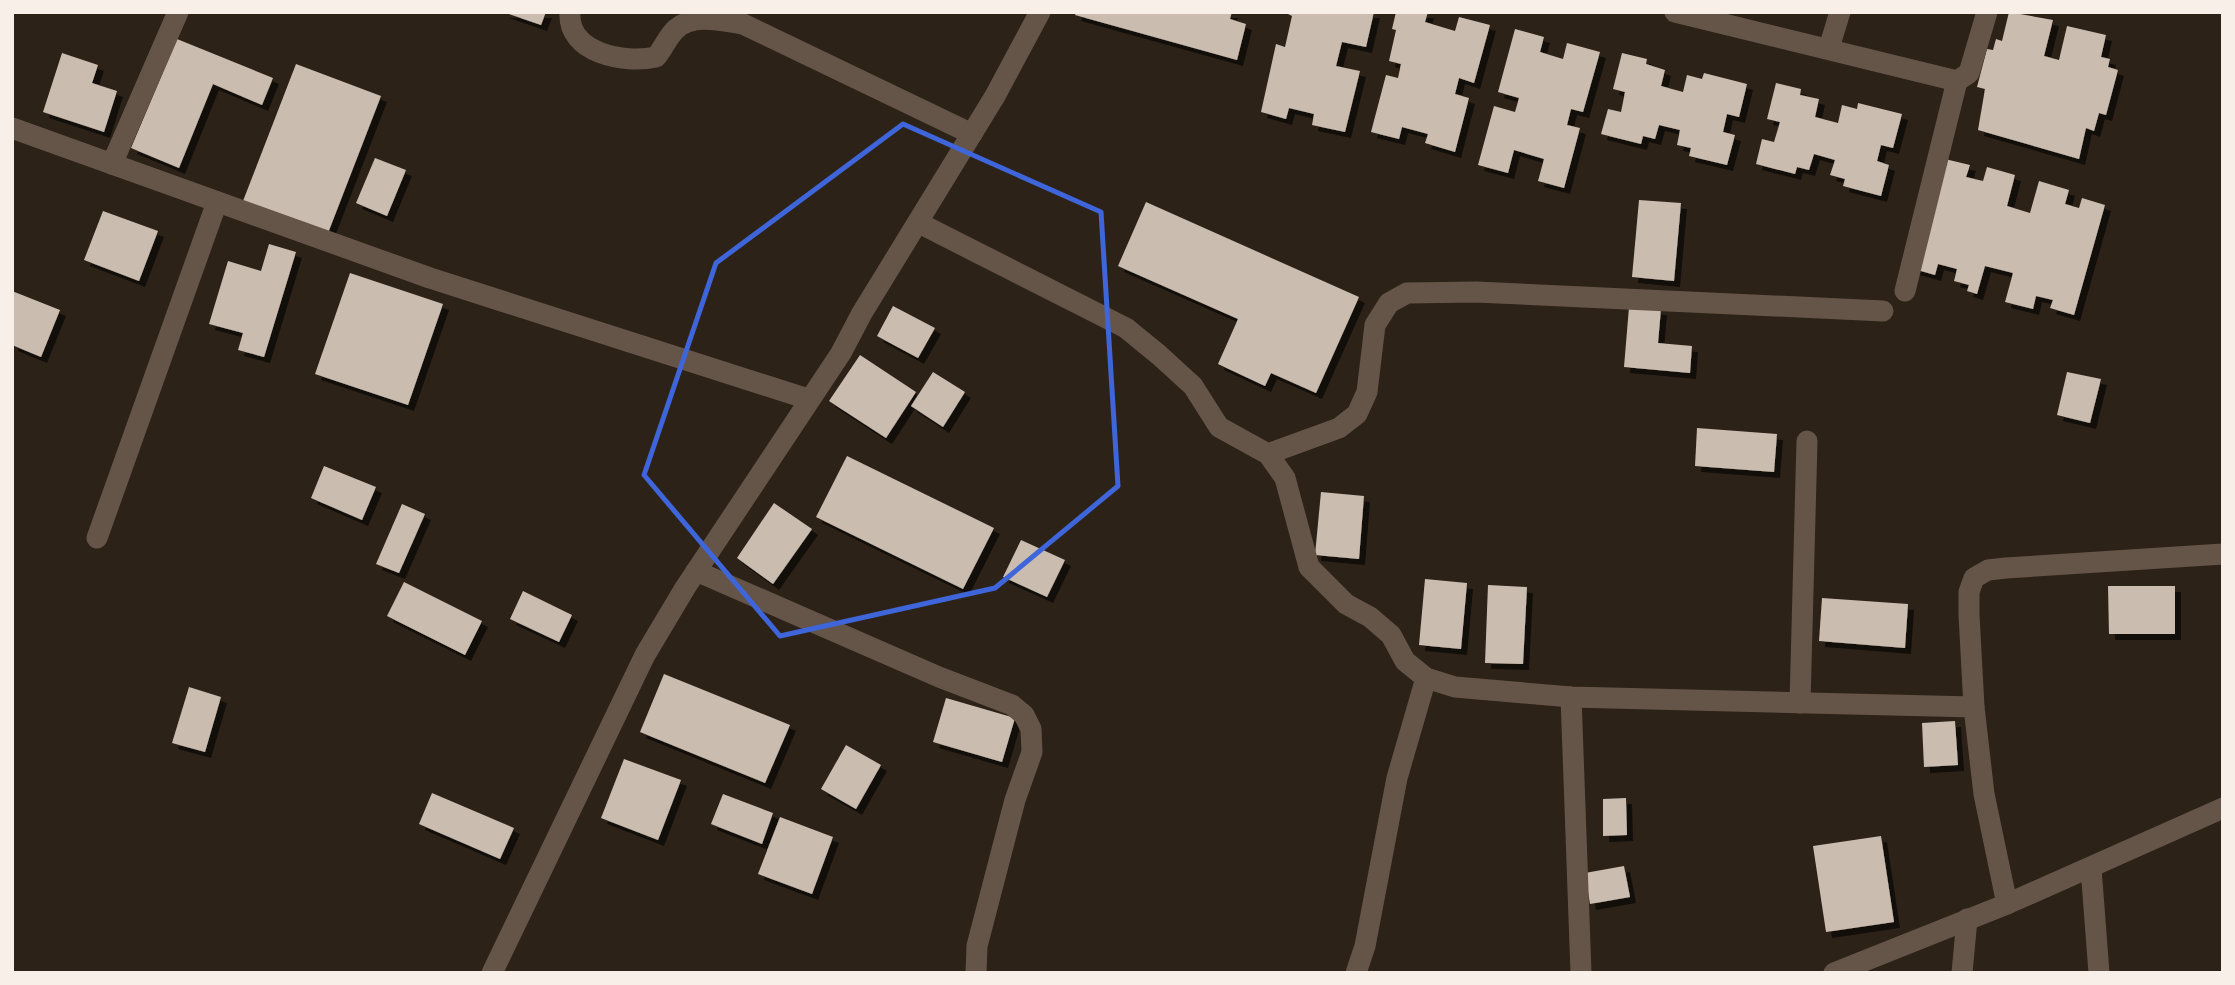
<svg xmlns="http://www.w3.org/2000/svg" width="2235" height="985" font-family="'Roboto Condensed',sans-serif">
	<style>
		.building { fill: #cbbcb0; filter: url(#shadow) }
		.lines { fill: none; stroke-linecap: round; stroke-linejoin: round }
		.minor { stroke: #655548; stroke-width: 21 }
		.marked { fill: none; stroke: #3e66da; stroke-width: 5; stroke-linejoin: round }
	</style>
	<defs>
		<filter id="shadow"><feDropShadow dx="6" dy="6" stdDeviation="0" flood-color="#0009"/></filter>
	</defs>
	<rect width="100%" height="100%" fill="#2d2218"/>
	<g class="building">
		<polygon points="503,12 546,12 541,25"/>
		<polygon points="1076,12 1232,12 1230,19 1246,24 1237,60 1075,15"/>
		<polygon points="1284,12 1374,12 1366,47 1342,42 1336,66 1360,71 1345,132 1312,125 1314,114 1289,108 1286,119 1261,112 1276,44 1285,47 1292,16"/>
		<polygon points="1396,12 1428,12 1425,22 1455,31 1459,17 1490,25 1474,83 1459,78 1455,94 1469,98 1455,152 1425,143 1428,134 1402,127 1399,139 1371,132 1386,75 1398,78 1401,64 1389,61 1396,30 1392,29"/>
		<polygon points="2009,12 2053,20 2044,56 2059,60 2067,26 2106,35 2101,57 2110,59 2108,67 2118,70 2106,115 2099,113 2094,131 2086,128 2079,159 1978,130 1985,89 1977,87 1987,49 1993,50 1996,39 2002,41"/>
		<polygon points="1515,29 1544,37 1540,52 1563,59 1567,43 1600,52 1583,112 1571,109 1567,125 1580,128 1564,188 1538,181 1544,159 1514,150 1508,173 1478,165 1494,106 1515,112 1519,98 1498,92"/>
		<polygon points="177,39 273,78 262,105 213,84 179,168 131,148"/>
		<polygon points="62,53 98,65 92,83 117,91 104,132 43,112"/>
		<polygon points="1622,53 1647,59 1646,64 1665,70 1661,86 1683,92 1687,75 1702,79 1704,73 1747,84 1739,117 1727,114 1723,132 1735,135 1727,165 1689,156 1691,148 1677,145 1680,130 1659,125 1655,139 1643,136 1641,144 1601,134 1608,109 1621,112 1625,92 1613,89"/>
		<polygon points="296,64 381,96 328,233 243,201"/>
		<polygon points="1776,83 1801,89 1800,95 1819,99 1815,117 1838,123 1842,105 1857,109 1858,103 1902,114 1893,148 1881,145 1877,161 1889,165 1881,196 1843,186 1845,179 1830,175 1835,160 1814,154 1809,170 1797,167 1795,174 1756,164 1762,139 1774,142 1780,122 1767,119"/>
		<polygon points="375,158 406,170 387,216 356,203"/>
		<polygon points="1945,159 1970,165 1966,177 1983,181 1987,167 2015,175 2007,206 2030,213 2039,181 2069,190 2065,204 2079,208 2082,198 2105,205 2074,315 2050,308 2053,300 2036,296 2033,309 2005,302 2013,273 1985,266 1977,294 1967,291 1969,285 1954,281 1957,269 1938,264 1935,275 1914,269"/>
		<polygon points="1639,200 1681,203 1674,281 1632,277"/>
		<polygon points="1146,202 1359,297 1316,393 1271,373 1265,386 1218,364 1238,319 1118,266"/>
		<polygon points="103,211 158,231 139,281 84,260"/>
		<polygon points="269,244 296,252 264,357 238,350 243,333 209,324 228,261 261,271"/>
		<polygon points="350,273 443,304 408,405 315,374"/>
		<polygon points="12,291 60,310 41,357 12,345"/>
		<polygon points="893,306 935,328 918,358 877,336"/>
		<polygon points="1629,307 1661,309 1658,343 1692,346 1690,373 1624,367"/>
		<polygon points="860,355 916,392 886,438 829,401"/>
		<polygon points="933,372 965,392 943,427 911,406"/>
		<polygon points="2067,372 2101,379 2090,423 2057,415"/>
		<polygon points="1697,428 1777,434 1774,472 1695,466"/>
		<polygon points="847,456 994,528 963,589 816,517"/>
		<polygon points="324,466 376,487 362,520 311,498"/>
		<polygon points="1321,492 1364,496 1359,559 1315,555"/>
		<polygon points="774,503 812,529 773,584 737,558"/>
		<polygon points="402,504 425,514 399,573 376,564"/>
		<polygon points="1021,540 1065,560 1047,597 1003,577"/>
		<polygon points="1425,579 1467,583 1461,649 1419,645"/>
		<polygon points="404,582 482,621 465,655 387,616"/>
		<polygon points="1488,585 1527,587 1523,664 1485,663"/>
		<polygon points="2108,586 2175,586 2175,634 2109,634"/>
		<polygon points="523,591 572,615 559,642 510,619"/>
		<polygon points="1822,598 1908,604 1905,648 1819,641"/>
		<polygon points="664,674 790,725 765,783 640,732"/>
		<polygon points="189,687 221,697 205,752 172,743"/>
		<polygon points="946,698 1015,718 1002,762 933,742"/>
		<polygon points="1955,721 1958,765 1924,767 1922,723"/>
		<polygon points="846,745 881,765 856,809 821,789"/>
		<polygon points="624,759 681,780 658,840 601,818"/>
		<polygon points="432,793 514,828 500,859 419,824"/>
		<polygon points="723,794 773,813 762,844 711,824"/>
		<polygon points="1626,798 1627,835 1603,836 1603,799"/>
		<polygon points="780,817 833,837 812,894 758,874"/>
		<polygon points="1881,836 1894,922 1826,932 1813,846"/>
		<polygon points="1624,866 1630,897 1590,904 1585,873"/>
	</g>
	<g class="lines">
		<g class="minor">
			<path d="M570,12C567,53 624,64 656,57C663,49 668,36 676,29C693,13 722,21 743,24L972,134"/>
			<polyline points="1675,12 1957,81 1969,73 1987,12"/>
			<polyline points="1829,48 1840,12"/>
			<polyline points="12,128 430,278 808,399"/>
			<polyline points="112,164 178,12"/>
			<polyline points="919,223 1126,328 1159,355 1193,386 1219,427 1268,454 1285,478 1309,567 1346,604 1370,617 1391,635 1405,661 1426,678 1455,687 1571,697 1974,707"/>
			<polyline points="1905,291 1957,81"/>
			<polyline points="1268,454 1339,428 1357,414 1367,392 1375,325 1389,303 1407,293 1476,292 1883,311"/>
			<polyline points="97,538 217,202"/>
			<polyline points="696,571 939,677 1012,705 1024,715 1031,729 1032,752 1015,800 977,946 976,973"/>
			<polyline points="1571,697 1581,973"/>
			<polyline points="1800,703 1807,441"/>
			<polyline points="2091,868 2099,973"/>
			<polyline points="2007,904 1984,794 1974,707 1969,615 1969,592 1974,578 1988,570 2006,568 2223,554"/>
			<polyline points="492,973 645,655 685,588 841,353 862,313 995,96 1040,12"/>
			<polyline points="1356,973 1365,946 1397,778 1426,678"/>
			<polyline points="1834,973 2007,904 2223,808"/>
			<polyline points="1962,973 1967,919"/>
		</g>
	</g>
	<path class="marked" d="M903,124L1101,212L1118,486L995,588L780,636L644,475L716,263Z"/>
	<rect width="2235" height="985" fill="none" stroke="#f7efe8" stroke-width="28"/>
</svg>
